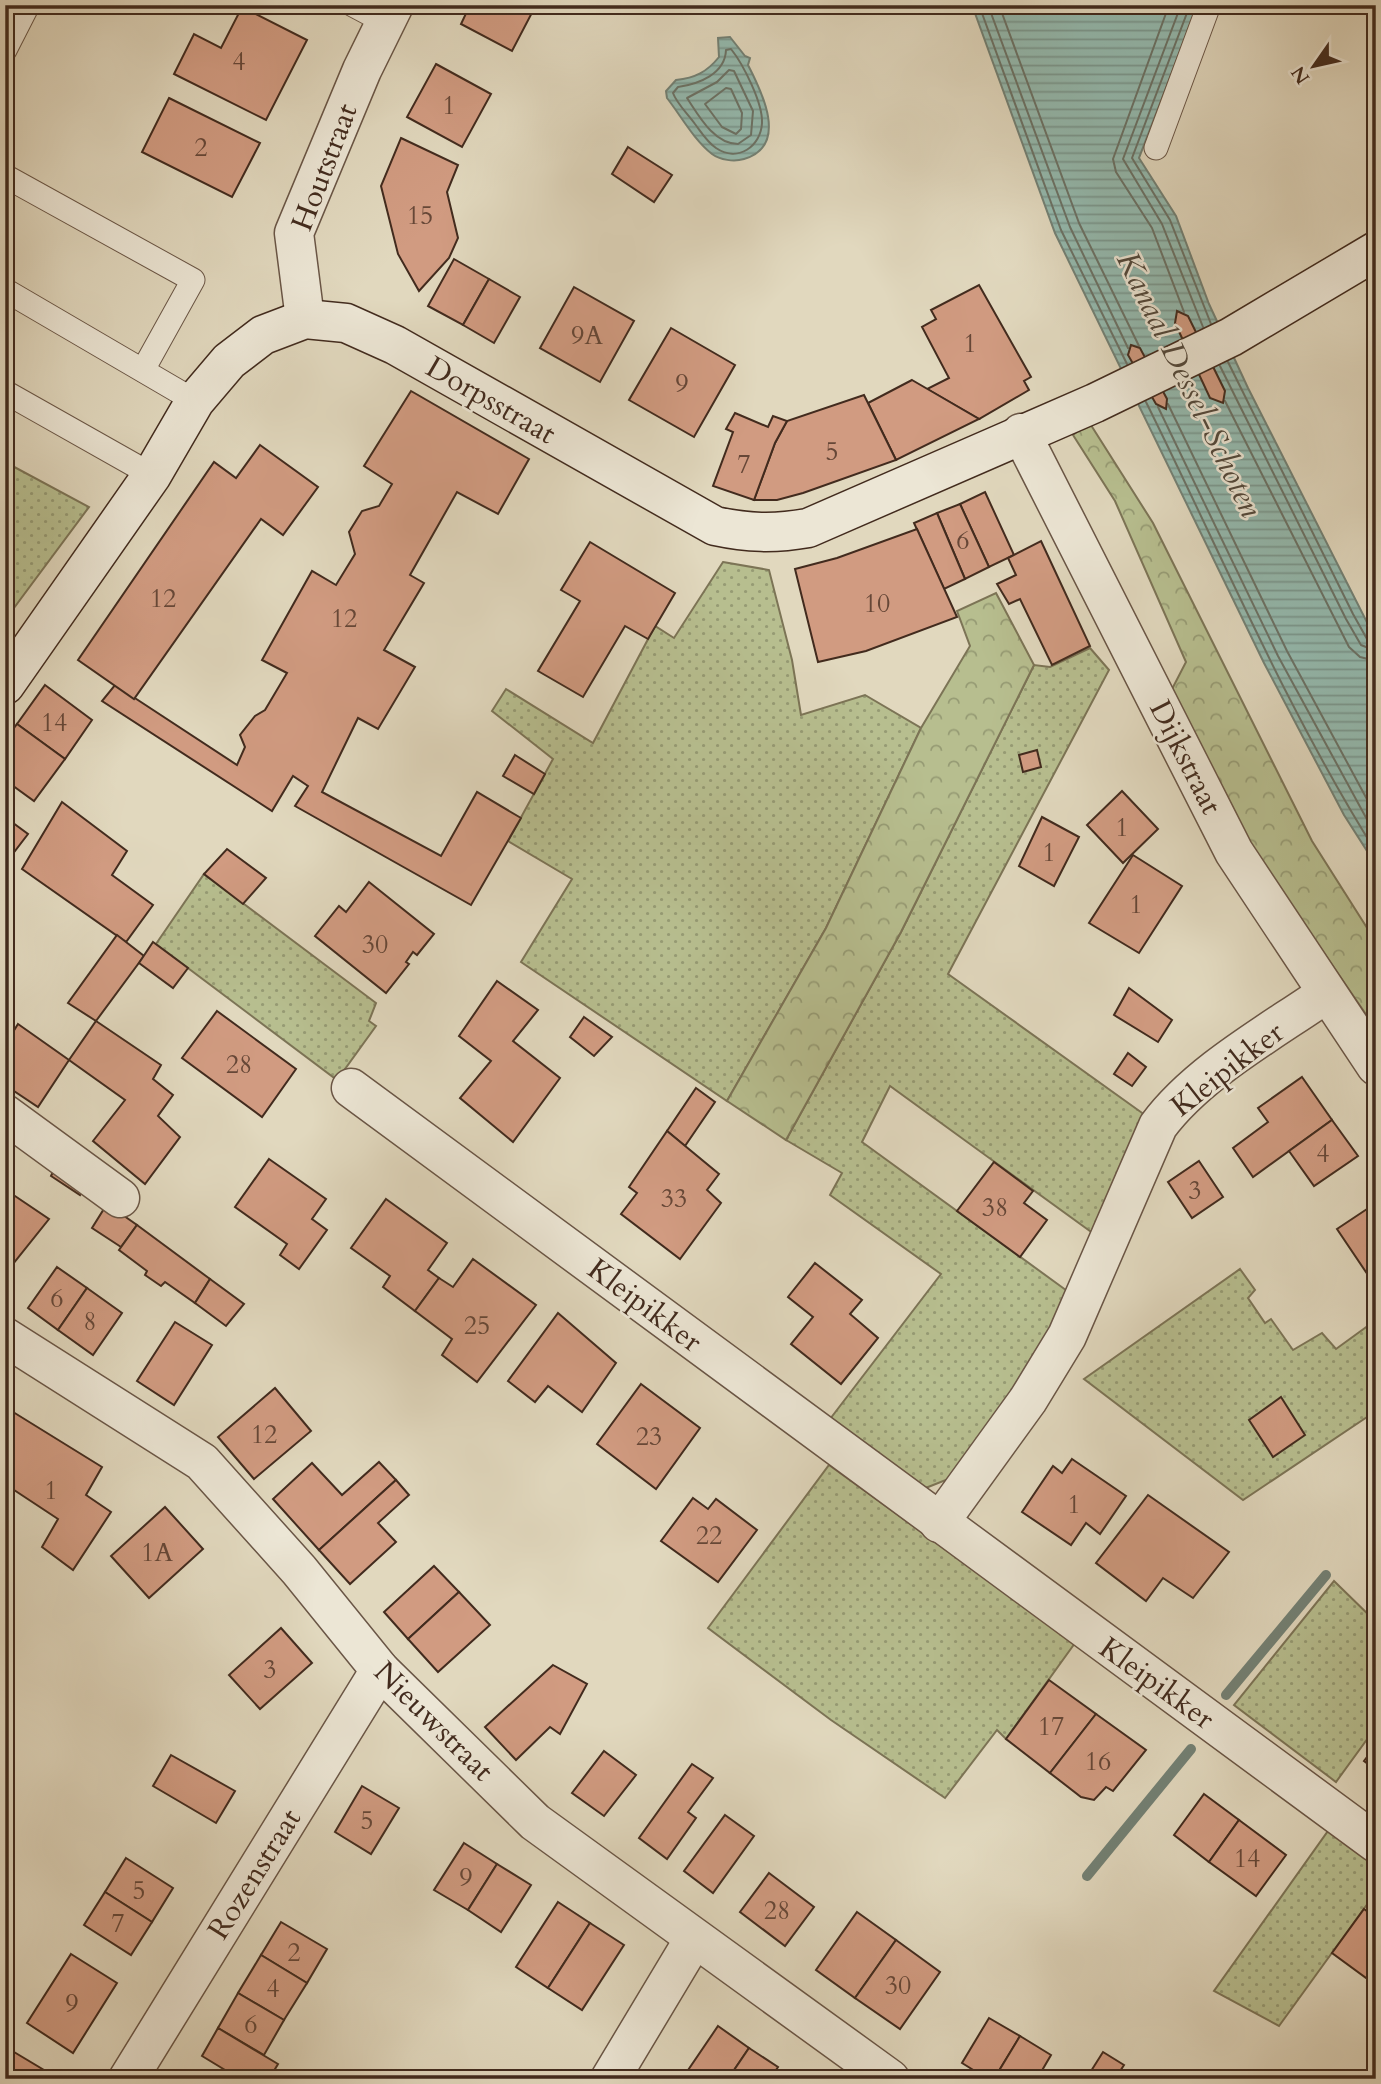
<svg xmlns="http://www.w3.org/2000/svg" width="1381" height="2084" font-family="Cardo,serif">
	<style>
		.grass { fill: url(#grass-dots); stroke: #7c7456; stroke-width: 2 }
		.forest { fill: url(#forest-crowns); stroke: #7c7456; stroke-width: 2 }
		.water { fill: url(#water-rules); stroke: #738175; stroke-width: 2 }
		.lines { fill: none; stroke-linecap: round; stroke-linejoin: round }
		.shore { stroke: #6b7266; stroke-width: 2 }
		.stream { stroke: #738175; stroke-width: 10 }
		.building { fill: #d19b81; stroke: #422b1e; stroke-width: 2 }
		.lane-casing { stroke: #6a5646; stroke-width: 25 }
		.street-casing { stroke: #6a5646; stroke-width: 41 }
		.secondary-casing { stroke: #422b1e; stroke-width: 41 }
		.lane { stroke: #ece6d5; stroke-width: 23 }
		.street { stroke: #ece6d5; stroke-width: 38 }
		.secondary { stroke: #ece6d5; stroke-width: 38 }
		.labels { text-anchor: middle; stroke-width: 5; stroke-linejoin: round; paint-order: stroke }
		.number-label { font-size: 26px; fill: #664737 }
		.street-label { font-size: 30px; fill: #422b1e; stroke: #ece6d5 }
		.water-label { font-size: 32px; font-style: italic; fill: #52483b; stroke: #ece6d5 }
	</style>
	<defs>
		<pattern id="grass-dots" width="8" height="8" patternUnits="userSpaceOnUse" patternTransform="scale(1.75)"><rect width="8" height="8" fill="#b7be8f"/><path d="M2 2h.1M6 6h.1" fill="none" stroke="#969b74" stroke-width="1.8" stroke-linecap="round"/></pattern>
		<pattern id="forest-crowns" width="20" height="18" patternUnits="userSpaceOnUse" patternTransform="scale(1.75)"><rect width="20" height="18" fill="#b7be8f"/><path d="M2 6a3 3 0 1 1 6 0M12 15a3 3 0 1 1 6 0" fill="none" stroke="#969b74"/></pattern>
		<pattern id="water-rules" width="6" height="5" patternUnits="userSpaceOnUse" patternTransform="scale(1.75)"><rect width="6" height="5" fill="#94baaf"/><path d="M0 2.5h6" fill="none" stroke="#7a978e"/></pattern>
	</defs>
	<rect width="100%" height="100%" fill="#e1d8be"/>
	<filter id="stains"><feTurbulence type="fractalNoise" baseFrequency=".00286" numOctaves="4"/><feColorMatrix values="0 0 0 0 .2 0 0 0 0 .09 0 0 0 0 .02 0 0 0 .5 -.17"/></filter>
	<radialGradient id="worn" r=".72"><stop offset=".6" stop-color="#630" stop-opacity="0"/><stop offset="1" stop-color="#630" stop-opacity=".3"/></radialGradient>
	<g class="grass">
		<polygon points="5,462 89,507 5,620"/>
		<polygon points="723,562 769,570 792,660 801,715 865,695 921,728 826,928 727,1101 521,962 572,879 508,841 553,759 492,711 506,689 593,743 655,626 674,638"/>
		<polygon points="1090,648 1109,670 948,974 1145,1115 1094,1234 890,1086 862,1142 1070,1293 1058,1327 951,1478 923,1489 827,1423 941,1274 830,1195 842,1173 786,1140 901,932 1034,665 1050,667"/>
		<polygon points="204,874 376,1003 369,1021 376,1026 337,1080 156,944"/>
		<polygon points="1240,1269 1255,1290 1248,1298 1265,1323 1271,1319 1293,1350 1322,1333 1336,1349 1376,1320 1376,1411 1243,1500 1084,1379"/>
		<polygon points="829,1465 1075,1643 1006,1739 997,1730 945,1798 831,1720 708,1628"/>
		<polygon points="1334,1581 1376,1622 1376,1727 1336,1782 1234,1705"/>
		<polygon points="1328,1831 1376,1864 1376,1892 1279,2026 1214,1991"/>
	</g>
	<g class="forest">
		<polygon points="1089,422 1153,523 1312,841 1376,942 1376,1029 1251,847 1171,691 1186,662 1115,501 1073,435"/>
		<polygon points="996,593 1034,665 901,932 786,1140 727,1101 826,928 921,728 970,646 957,611"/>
	</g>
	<g class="water">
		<polygon points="972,5 1198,5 1139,158 1176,216 1209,304 1248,388 1376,640 1376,865 1344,815 1264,663 1055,233"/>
		<path d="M730,37L745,56L750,58L748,65C762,92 789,146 744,159C734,162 720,160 712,154C694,140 681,116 667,98L666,91L676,80C695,78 707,72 719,57L718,38Z"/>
	</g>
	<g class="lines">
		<g class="shore">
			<polyline points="979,5 1061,230 1127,364"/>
			<polyline points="988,5 1070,227 1128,348"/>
			<polyline points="999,5 1079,223 1139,346"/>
			<polyline points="1169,5 1113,159 1116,172 1152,228 1184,312"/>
			<polyline points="1181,5 1123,159 1162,224 1203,327"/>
			<polyline points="1190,5 1132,158 1170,220 1211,324"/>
			<path d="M731,49C743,64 763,103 762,123C761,146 738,163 716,148C707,142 701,132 695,124C688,114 677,104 673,93L678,87C699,84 725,74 726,50Z"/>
			<path d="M729,70L734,71L753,111L751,135L738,144C714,144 699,116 687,98L717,82Z"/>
			<polygon points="726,88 731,89 742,113 741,129 736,134 722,127 705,104"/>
			<polyline points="1228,362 1353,614 1367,639 1376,642"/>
			<polyline points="1220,366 1346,619 1361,645 1376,651"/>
			<polyline points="1225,401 1349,647 1360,657 1376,661"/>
			<path d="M1146,402C1221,553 1286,709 1376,852"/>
			<polyline points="1168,404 1287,651 1376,816"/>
			<polyline points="1158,407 1278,656 1376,836"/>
		</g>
		<g class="stream">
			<polyline points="1226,1695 1326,1575"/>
			<polyline points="1087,1876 1191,1749"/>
		</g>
	</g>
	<g class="building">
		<polygon points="470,5 536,5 512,51 461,24"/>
		<polygon points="242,7 307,40 266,120 174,74 194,34 221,48"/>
		<polygon points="436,64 491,94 462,147 407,117"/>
		<polygon points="169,98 260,143 232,197 142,152"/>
		<polygon points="401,138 458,165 447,192 458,238 449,258 419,291 398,254 381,186"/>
		<polygon points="628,147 672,175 654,202 612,174"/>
		<polygon points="454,259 489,279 463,325 428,306"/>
		<polygon points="489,279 520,297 494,343 463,325"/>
		<polygon points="979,285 1031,377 1024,381 1029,390 979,419 927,389 949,378 922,327 936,319 931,310"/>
		<polygon points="574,287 634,321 600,382 540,348"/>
		<polygon points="1177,311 1188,316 1225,391 1223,403 1210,398 1175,323"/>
		<polygon points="671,328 735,365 694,437 629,400"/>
		<polygon points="1131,345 1140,348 1167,399 1166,409 1156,404 1128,355"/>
		<polygon points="912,380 979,419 896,460 868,403"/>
		<polygon points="411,391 529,459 498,514 457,492 410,575 424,583 384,650 415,667 378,729 358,718 322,792 441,856 477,792 521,818 471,905 295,806 308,786 293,776 272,811 102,701 115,685 237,765 245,747 240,735 255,716 265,710 287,673 262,660 312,571 336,585 355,554 349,532 362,511 379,506 392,484 364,466"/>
		<polygon points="864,395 896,460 803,493 777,500 754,500 775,443 787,421"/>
		<polygon points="735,413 768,427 773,416 787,421 775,443 754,500 713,486 733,432 726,429"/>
		<polygon points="260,445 318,487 283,535 261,519 134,699 78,660 214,462 236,478"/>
		<polygon points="985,492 1014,555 989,567 960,504"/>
		<polygon points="960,504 989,567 965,579 937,513"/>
		<polygon points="937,513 965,579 944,589 914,523"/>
		<polygon points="917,529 957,617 866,651 818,662 795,569 837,558"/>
		<polygon points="1041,541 1090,646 1052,665 1020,599 1009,604 997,584 1016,575 1008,558"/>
		<polygon points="590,542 675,593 648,639 625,626 583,697 538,671 580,601 561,590"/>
		<polygon points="45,685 92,720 65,759 17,724"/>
		<polygon points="17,724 65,759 34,801 5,780 5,740"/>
		<polygon points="1037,750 1041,767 1023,772 1019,755"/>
		<polygon points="515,755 545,774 534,794 503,776"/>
		<polygon points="1122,791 1158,829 1123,863 1087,825"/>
		<polygon points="62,802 127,851 112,875 153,905 126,942 22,869"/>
		<polygon points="5,817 28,834 5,864"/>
		<polygon points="1042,817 1079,837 1054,886 1019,866"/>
		<polygon points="227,849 266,878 243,904 204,874"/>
		<polygon points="1133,855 1182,886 1139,953 1089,923"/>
		<polygon points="369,882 434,934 417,955 413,952 406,962 409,964 386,993 315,936 339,906 346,912"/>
		<polygon points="117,935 144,956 96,1021 68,1003"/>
		<polygon points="153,942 188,968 173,988 139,963"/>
		<polygon points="497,981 538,1010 513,1041 560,1078 513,1142 460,1098 491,1061 459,1036"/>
		<polygon points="1129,988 1172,1020 1158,1042 1114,1015"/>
		<polygon points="217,1011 296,1069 262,1117 182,1058"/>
		<polygon points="584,1017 612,1037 594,1056 570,1037"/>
		<polygon points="96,1021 161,1065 153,1079 173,1095 158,1116 180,1137 145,1184 93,1141 125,1100 69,1060"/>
		<polygon points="18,1024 69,1060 38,1107 5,1085 5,1045"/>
		<polygon points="1128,1053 1146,1067 1132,1086 1114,1074"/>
		<polygon points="1302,1077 1332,1120 1253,1177 1233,1148 1268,1122 1258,1108"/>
		<polygon points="696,1088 715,1102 685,1146 667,1131"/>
		<polygon points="1332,1120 1358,1156 1314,1186 1289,1151"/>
		<polygon points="667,1131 719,1174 707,1190 721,1203 680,1259 621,1214 637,1193 629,1187"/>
		<polygon points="269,1159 326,1199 312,1219 327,1230 299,1269 280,1255 287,1244 235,1207"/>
		<polygon points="1199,1161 1223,1197 1192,1218 1168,1182"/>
		<polygon points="58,1162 88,1182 80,1195 51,1176"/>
		<polygon points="994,1162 1033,1191 1024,1203 1047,1220 1020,1257 957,1211"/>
		<polygon points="12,1194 49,1219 5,1274 5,1202"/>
		<polygon points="386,1199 447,1243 428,1270 439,1278 415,1311 383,1287 390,1276 351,1248"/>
		<polygon points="1376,1203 1376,1287 1337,1229"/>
		<polygon points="107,1204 137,1225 121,1247 92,1228"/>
		<polygon points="137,1225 210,1279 195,1303 165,1282 161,1286 145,1275 147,1271 119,1250"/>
		<polygon points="473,1259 536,1305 477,1382 442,1355 452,1339 415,1311 439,1278 453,1287"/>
		<polygon points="815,1263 862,1300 850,1314 878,1338 841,1384 791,1344 813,1317 788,1297"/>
		<polygon points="57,1267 87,1288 58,1330 28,1308"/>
		<polygon points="210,1279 244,1304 226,1326 195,1303"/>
		<polygon points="87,1288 122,1313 93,1355 58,1330"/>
		<polygon points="558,1313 616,1363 582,1412 548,1386 535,1402 508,1381"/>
		<polygon points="175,1322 212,1345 174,1405 137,1381"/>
		<polygon points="641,1384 700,1428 656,1489 597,1444"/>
		<polygon points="275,1388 311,1431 254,1479 218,1437"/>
		<polygon points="1281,1397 1305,1435 1273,1457 1249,1420"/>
		<polygon points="5,1407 102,1467 86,1495 111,1512 73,1570 42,1547 58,1519 5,1484"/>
		<polygon points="1072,1459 1126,1496 1100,1534 1086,1523 1071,1545 1022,1512 1053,1466 1062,1473"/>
		<polygon points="379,1462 396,1480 319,1550 273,1499 312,1463 342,1495"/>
		<polygon points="396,1480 409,1495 378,1523 396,1542 350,1584 319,1550"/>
		<polygon points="1148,1495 1229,1552 1193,1598 1163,1578 1146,1601 1096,1563"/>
		<polygon points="693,1498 708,1509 716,1499 757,1530 718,1582 661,1541"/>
		<polygon points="165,1507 203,1549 149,1598 111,1556"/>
		<polygon points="434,1566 459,1592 408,1639 384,1612"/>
		<polygon points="459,1592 490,1625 438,1672 408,1639"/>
		<polygon points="281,1628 312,1663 260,1709 229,1675"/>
		<polygon points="553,1665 587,1684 560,1734 550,1727 516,1760 485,1727"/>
		<polygon points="1049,1680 1096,1714 1050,1773 1006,1739"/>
		<polygon points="1096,1714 1146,1750 1113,1791 1106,1787 1094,1800 1081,1797 1050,1773"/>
		<polygon points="1376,1745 1376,1770 1364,1761"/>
		<polygon points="604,1751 636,1775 604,1816 572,1793"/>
		<polygon points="171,1755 235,1791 216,1823 153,1786"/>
		<polygon points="692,1764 713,1778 688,1812 696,1818 667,1859 639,1838"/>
		<polygon points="362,1786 399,1808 371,1854 335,1832"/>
		<polygon points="1204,1794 1239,1820 1209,1862 1174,1835"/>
		<polygon points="725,1815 754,1836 713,1893 684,1871"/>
		<polygon points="1239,1820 1286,1855 1256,1896 1209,1862"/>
		<polygon points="464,1843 497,1864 468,1910 434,1890"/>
		<polygon points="126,1858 173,1888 152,1922 105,1892"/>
		<polygon points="497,1864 531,1885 501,1932 468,1910"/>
		<polygon points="769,1873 814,1907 785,1946 740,1912"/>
		<polygon points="105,1892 152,1922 131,1955 84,1925"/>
		<polygon points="558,1902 590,1923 548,1988 516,1967"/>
		<polygon points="1364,1909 1376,1918 1376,1979 1373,1983 1332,1953"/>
		<polygon points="857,1912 896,1940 855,1998 816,1970"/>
		<polygon points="281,1922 327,1949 307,1983 261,1955"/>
		<polygon points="590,1923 624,1945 582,2010 548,1988"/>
		<polygon points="896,1940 940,1972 900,2029 855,1998"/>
		<polygon points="71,1954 117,1983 73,2053 27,2023"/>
		<polygon points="261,1955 307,1983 284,2020 238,1993"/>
		<polygon points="238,1993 284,2020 264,2055 218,2028"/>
		<polygon points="989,2018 1020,2036 994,2079 988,2079 962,2063"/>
		<polygon points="718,2026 749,2048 728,2079 682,2079"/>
		<polygon points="218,2028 278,2064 269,2079 240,2079 202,2056"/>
		<polygon points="1020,2036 1051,2055 1037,2079 994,2079"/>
		<polygon points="749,2048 778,2067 770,2079 728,2079"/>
		<polygon points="9,2049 59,2079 5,2079 5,2055"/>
		<polygon points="1103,2052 1124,2065 1115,2079 1086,2079"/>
	</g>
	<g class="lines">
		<g class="lane-casing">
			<g id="lane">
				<polyline points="353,5 385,22"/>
				<polyline points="5,50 28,5"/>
				<polyline points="1156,148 1209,5"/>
				<polyline points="5,176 193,280 143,370"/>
				<polyline points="5,290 195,401"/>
				<polyline points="5,392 152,475"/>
			</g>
		</g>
		<g class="street-casing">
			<g id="street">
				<polyline points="305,319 294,233 362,70 394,5"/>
				<polyline points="1021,433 1234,852 1376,1066"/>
				<polyline points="351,1088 1376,1843"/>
				<polyline points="5,1114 120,1198"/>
				<polyline points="5,1337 202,1462 299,1570 380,1670 535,1822 890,2079"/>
				<path d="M939,1523L1028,1400L1067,1336L1158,1126C1198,1072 1271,1032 1327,993"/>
				<polyline points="128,2079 380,1670"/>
				<polyline points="610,2079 694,1939"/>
			</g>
		</g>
		<g class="secondary-casing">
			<path id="secondary" d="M5,685L152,475L195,401L229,361L263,335L305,319L346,323L395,345L715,526C748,533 774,534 808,528L1095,403L1231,337L1376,251"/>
		</g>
		<use href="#lane" class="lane"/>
		<use href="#street" class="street"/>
		<use href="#secondary" class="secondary"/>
	</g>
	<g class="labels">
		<g class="number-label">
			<text x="239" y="70">4</text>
			<text x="449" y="114">1</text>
			<text x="201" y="156">2</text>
			<text x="420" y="224">15</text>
			<text x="587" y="344">9A</text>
			<text x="970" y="352">1</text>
			<text x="682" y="392">9</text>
			<text x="832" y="460">5</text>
			<text x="744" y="473">7</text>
			<text x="963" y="549">6</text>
			<text x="163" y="607">12</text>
			<text x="877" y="612">10</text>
			<text x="344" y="627">12</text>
			<text x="54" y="731">14</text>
			<text x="1122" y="836">1</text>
			<text x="1049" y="861">1</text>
			<text x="1136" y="913">1</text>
			<text x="375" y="953">30</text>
			<text x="239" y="1073">28</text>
			<text x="1323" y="1162">4</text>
			<text x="1195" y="1199">3</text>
			<text x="674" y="1207">33</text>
			<text x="995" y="1216">38</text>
			<text x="57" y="1307">6</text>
			<text x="90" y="1330">8</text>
			<text x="477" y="1334">25</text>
			<text x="264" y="1443">12</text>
			<text x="649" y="1445">23</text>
			<text x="51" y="1499">1</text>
			<text x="1074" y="1513">1</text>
			<text x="709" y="1544">22</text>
			<text x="157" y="1561">1A</text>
			<text x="270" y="1678">3</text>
			<text x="1051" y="1735">17</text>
			<text x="1098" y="1770">16</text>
			<text x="367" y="1829">5</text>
			<text x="1247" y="1867">14</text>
			<text x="466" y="1886">9</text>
			<text x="139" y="1899">5</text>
			<text x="777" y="1919">28</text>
			<text x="118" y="1932">7</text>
			<text x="294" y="1961">2</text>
			<text x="898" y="1994">30</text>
			<text x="273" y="1997">4</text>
			<text x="72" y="2012">9</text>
			<text x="251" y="2033">6</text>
		</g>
		<g class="street-label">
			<text transform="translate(324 167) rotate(-69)" y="10">Houtstraat</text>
			<text transform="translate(491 400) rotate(30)" y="10">Dorpsstraat</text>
			<text transform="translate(1186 757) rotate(63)" y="10">Dijkstraat</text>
			<text transform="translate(1227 1069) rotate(-38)" y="10">Kleipikker</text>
			<text transform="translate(645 1305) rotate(37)" y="10">Kleipikker</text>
			<text transform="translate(1157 1683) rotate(36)" y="10">Kleipikker</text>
			<text transform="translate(434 1721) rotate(45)" y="10">Nieuwstraat</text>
			<text transform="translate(254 1874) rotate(-58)" y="10">Rozenstraat</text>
		</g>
		<g class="water-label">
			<text transform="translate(1190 384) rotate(64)" y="11">Kanaal Dessel-Schoten</text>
		</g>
	</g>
	<rect width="1381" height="2084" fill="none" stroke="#e1d8be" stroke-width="28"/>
	<rect x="7" y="7" width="1367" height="2070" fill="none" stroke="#422b1e" stroke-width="3.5"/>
	<rect x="14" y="14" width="1353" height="2056" fill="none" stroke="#422b1e" stroke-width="2"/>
	<g transform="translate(1314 66) rotate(236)" stroke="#ece6d5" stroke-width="5" paint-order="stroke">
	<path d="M0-5L12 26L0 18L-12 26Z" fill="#422b1e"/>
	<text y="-10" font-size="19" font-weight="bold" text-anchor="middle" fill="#422b1e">N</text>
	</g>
	<rect width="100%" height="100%" filter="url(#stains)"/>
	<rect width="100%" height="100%" fill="url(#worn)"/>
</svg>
